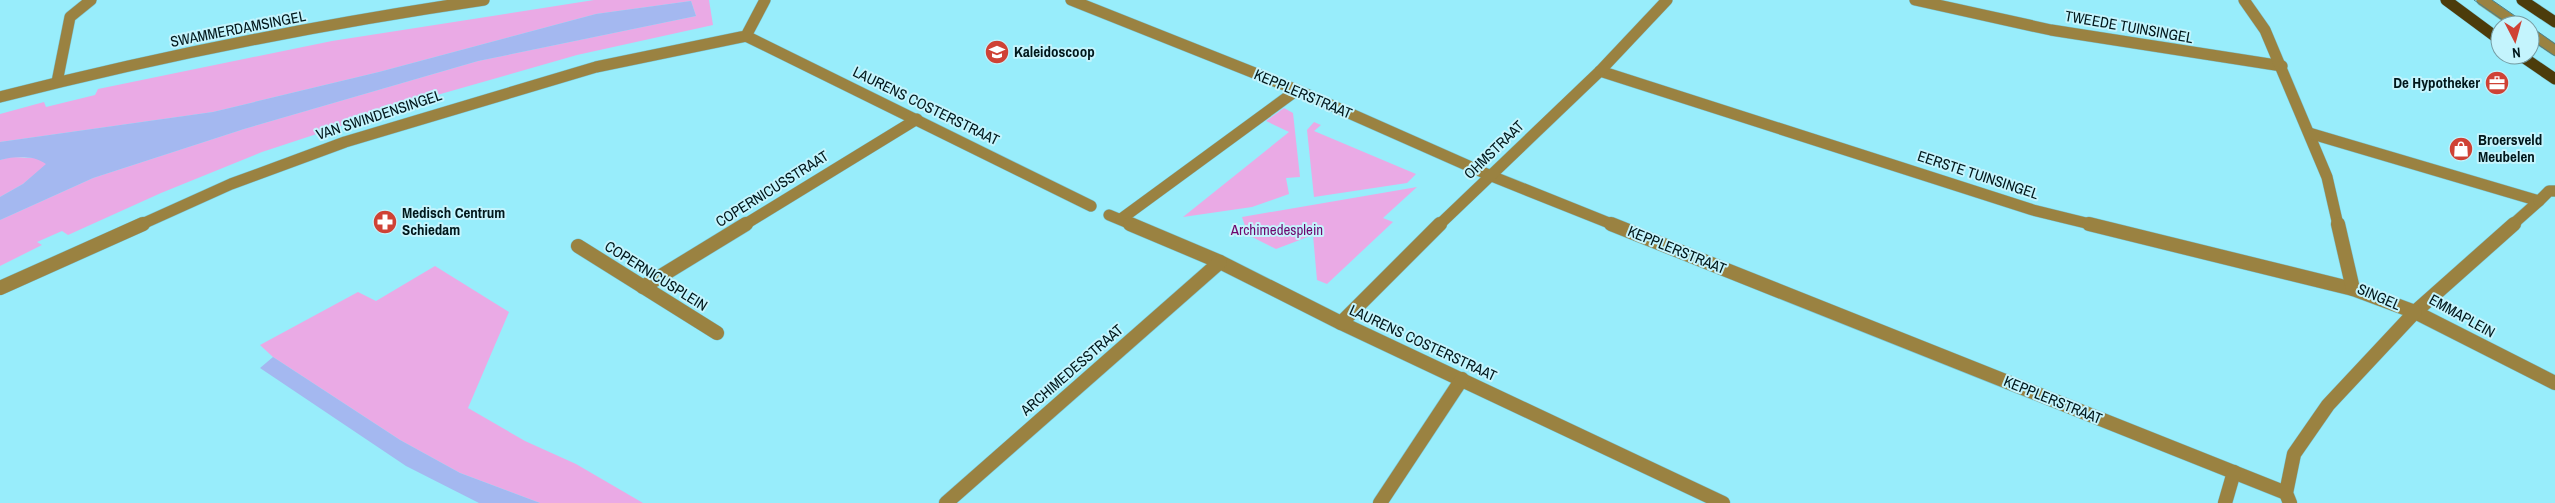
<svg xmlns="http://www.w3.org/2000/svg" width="2555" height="503" font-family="'Archivo Narrow',sans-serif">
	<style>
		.green { fill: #eaaae5 }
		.water { fill: #a4b8f0 }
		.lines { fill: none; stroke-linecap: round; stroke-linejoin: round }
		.minor-far1-casing { stroke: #7dc6d3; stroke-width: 12 }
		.minor-casing { stroke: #7dc6d3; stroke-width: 15 }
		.major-casing { stroke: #7dc6d3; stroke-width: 12 }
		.minor-far1 { stroke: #9a8241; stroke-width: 11 }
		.minor { stroke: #9a8241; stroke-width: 14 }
		.major { stroke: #4c3c0b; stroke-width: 11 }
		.tram { stroke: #4b8089; stroke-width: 1 }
		.labels { text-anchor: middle; stroke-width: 4; stroke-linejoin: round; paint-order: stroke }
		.street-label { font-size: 15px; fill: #00171b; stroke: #c4f4fd }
		.poi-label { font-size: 15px; font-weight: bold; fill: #00171b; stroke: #c4f4fd; text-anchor: start }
		.park-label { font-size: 15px; fill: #6e066c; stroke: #c4f4fd }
	</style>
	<rect width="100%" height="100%" fill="#98edfb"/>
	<g class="green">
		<polygon points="594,0 709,0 713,25 577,55 423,99 262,152 161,193 68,235 62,231 37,242 42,245 0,266 0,220 93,178 244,129 478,61 696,16 691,1 596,14 379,72 213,112 0,142 0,114 44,102 46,107 95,95 98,89 332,41"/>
		<polygon points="1284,108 1293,113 1300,177 1286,178 1289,194 1252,207 1183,217 1289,132 1266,121"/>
		<polygon points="1314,122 1321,125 1314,131 1416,174 1407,183 1314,197 1307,130"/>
		<polygon points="11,157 36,158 47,164 23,184 0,197 0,160"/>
		<polygon points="1417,187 1383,218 1393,222 1327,284 1317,280 1313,235 1276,249 1248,235 1242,217"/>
		<polygon points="435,266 509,312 468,408 525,441 576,464 643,503 540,503 460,473 400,440 273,357 260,345 358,292 376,301"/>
	</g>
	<g class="water">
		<path d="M691,1L696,16L478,61L244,129L93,178L0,220V197L23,184L46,164C33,155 16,156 0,160V142L213,112L379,72L596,14Z"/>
		<polygon points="273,357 400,440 460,473 540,503 479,503 406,466 260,368"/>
	</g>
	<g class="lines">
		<g class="minor-far1-casing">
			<g id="minor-far1">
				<polyline points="1071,0 1297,90 1489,175 1614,225"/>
				<polyline points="1915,0 2051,30 2282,66"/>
				<polyline points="2244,0 2265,30 2327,177 2338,225"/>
				<polyline points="2482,0 2518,25"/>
				<polyline points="2530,33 2555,50"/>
				<polyline points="746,36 1091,206"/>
				<polyline points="1600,71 2033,210 2094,225"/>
				<polyline points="57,82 70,17 91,0"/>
				<path d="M0,97C160,56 321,24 484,0"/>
				<polyline points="2309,133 2539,201 2512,225"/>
				<polyline points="2539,201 2549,191 2555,191"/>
				<polyline points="1109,215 1133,225"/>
				<polyline points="1121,219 1297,90"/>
				<polyline points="140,225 231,184 345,142 596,67 746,36 765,0"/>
				<polyline points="744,225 917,119"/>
				<polyline points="1439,225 1600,71 1667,0"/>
			</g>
		</g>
		<g class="minor-casing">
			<g id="minor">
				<polyline points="1130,224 1220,262 1341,323 1723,503"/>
				<polyline points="1611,224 2286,493"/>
				<polyline points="2089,224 2353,289"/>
				<polyline points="2514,224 2415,312 2555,383"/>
				<polyline points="578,246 717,333"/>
				<polyline points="643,287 746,224"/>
				<polyline points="0,288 143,224"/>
				<polyline points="1341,323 1440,224"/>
				<polyline points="946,503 1220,262"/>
				<polyline points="1380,503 1462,379"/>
				<polyline points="2225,503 2234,472"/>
				<polyline points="2290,503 2286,493 2294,454 2328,405 2415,312 2353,289 2338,224"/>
			</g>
		</g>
		<g class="major-casing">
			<g id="major">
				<polyline points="2446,0 2500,40"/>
				<polyline points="2522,0 2555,22"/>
				<polyline points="2520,55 2555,79"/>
			</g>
		</g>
		<use href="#minor-far1" class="minor-far1"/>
		<use href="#minor" class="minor"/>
		<use href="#major" class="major"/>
		<g class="tram">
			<polyline points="2474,0 2510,25"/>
			<polyline points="2492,0 2528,25"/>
			<polyline points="2530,26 2555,44"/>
			<polyline points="2530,39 2555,56"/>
		</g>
	</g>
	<defs>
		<g id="school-disc" transform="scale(1.25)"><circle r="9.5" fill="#cf4235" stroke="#c4f4fd"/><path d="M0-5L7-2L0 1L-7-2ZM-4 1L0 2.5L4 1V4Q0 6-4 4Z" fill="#fff"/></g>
		<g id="office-disc" transform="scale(1.25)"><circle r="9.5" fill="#cf4235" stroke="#c4f4fd"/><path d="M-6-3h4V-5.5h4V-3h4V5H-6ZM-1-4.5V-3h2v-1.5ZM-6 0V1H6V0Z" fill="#fff"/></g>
		<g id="shop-disc" transform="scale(1.25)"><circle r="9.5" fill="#cf4235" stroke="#c4f4fd"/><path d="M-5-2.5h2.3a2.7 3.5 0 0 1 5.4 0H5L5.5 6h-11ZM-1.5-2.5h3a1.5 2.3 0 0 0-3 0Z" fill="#fff"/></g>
		<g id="pharmacy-disc" transform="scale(1.25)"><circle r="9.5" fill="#cf4235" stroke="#c4f4fd"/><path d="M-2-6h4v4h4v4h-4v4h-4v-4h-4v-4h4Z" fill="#fff"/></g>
	</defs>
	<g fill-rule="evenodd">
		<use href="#school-disc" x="997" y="52"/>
		<use href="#office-disc" x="2497" y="83"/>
		<use href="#shop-disc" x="2461" y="149"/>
		<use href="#pharmacy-disc" x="385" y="222"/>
	</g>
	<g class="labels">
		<g class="street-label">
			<text transform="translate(2129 27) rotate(10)" y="5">TWEEDE TUINSINGEL</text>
			<text transform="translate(238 29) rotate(-11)" y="5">SWAMMERDAMSINGEL</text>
			<text transform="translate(1303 94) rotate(23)" y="5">KEPPLERSTRAAT</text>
			<text transform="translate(926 106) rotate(26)" y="5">LAURENS COSTERSTRAAT</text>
			<text transform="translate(379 115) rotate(-18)" y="5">VAN SWINDENSINGEL</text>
			<text transform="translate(1494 150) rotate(-44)" y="5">OHMSTRAAT</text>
			<text transform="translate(1978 175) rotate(18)" y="5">EERSTE TUINSINGEL</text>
			<text transform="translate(772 189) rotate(-32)" y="5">COPERNICUSSTRAAT</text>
			<text transform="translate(1677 250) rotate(22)" y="5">KEPPLERSTRAAT</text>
			<text transform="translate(656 276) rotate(32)" y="5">COPERNICUSPLEIN</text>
			<text transform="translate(2379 297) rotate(23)" y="5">SINGEL</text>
			<text transform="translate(2462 316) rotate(29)" y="5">EMMAPLEIN</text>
			<text transform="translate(1423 343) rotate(25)" y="5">LAURENS COSTERSTRAAT</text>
			<text transform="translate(1072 370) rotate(-41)" y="5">ARCHIMEDESSTRAAT</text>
			<text transform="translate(2053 400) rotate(22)" y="5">KEPPLERSTRAAT</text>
		</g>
		<g class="poi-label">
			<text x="1014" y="57">Kaleidoscoop</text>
			<text x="2480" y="88" text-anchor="end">De Hypotheker</text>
			<text x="2478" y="145">Broersveld<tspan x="2478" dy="17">Meubelen</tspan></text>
			<text x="402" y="218">Medisch Centrum<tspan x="402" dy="17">Schiedam</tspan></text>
		</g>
		<g class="park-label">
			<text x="1277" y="235">Archimedesplein</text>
		</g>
	</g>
	<g transform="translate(2515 40) rotate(174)"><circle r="24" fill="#c4f4fd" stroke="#769ca3"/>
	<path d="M0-4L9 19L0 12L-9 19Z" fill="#cf4235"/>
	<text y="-8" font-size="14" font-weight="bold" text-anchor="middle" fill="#00171b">N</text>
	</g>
</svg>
